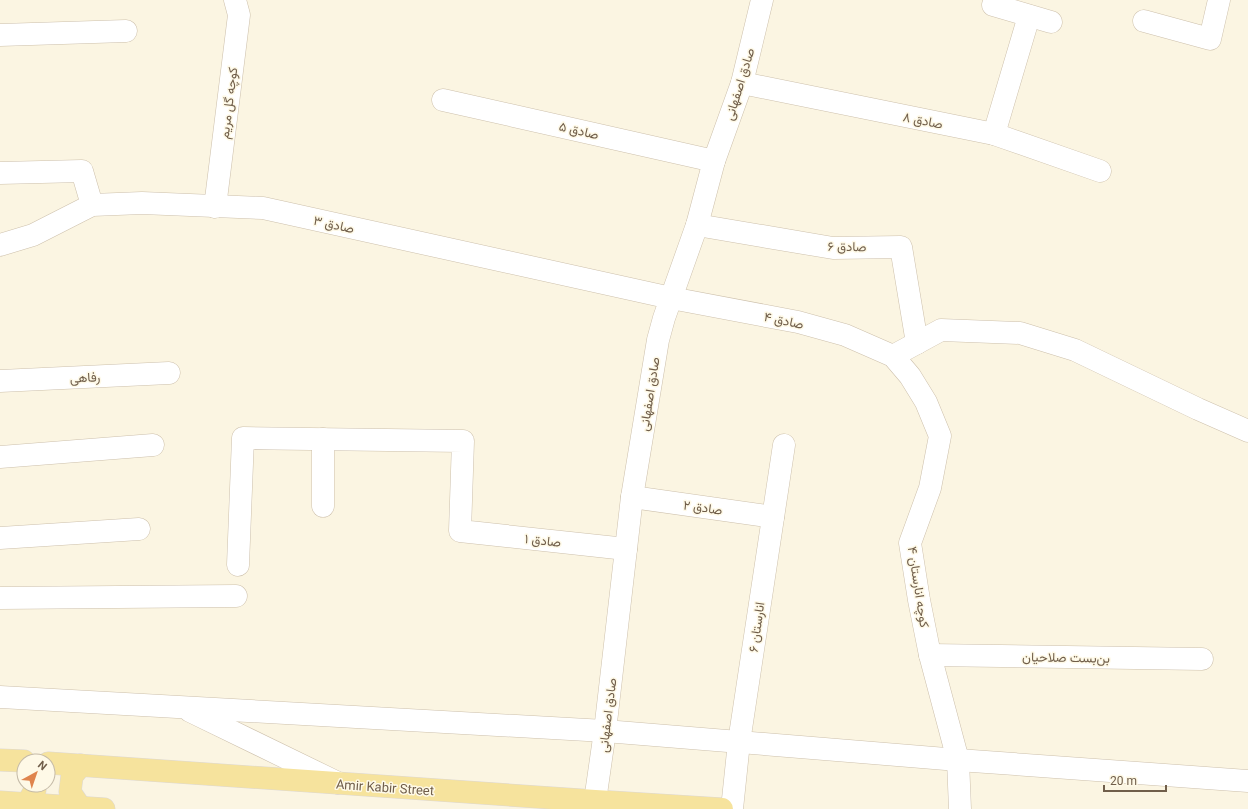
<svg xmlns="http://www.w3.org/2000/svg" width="1248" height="809" font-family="Roboto,Vazirmatn,sans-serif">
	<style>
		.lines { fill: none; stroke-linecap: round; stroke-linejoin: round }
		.minor-casing { stroke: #cdc0ac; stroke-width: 23 }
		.major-casing { stroke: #ddd8d4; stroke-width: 23 }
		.minor { stroke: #fff; stroke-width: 22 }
		.major { stroke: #f6e39d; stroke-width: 22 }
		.labels { text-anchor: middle; stroke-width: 3; stroke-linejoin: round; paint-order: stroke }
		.street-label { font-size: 13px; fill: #705e4a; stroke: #fef9e7 }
	</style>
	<rect width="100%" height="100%" fill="#fbf5e2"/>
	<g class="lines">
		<g class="minor-casing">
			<g id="minor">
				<polyline points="993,5 1051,22"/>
				<polyline points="1144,21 1210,39 1219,0"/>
				<polyline points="0,35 126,31"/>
				<polyline points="742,83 994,134 1100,171"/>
				<polyline points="443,100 714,161"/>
				<polyline points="994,134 1029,16"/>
				<polyline points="0,173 82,171 92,205"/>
				<polyline points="215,207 239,15 235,0"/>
				<polyline points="697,225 833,248 901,247 917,343"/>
				<polyline points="0,245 33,235 92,205 142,203 263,208 671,298 798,322 845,335 893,356 910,376 926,402 940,436 930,488 910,543 919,600 930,655 958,760 960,809"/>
				<polyline points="893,356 941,330 1020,333 1075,350 1198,409 1248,431"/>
				<polyline points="0,381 169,373"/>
				<polyline points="323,439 323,506"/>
				<polyline points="0,457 153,445"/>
				<polyline points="632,497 773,517"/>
				<polyline points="0,538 139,529"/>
				<polyline points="238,565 243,438 463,441 460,531 626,549"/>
				<polyline points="0,598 236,596"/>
				<polyline points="930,655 1202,659"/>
				<polyline points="0,697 605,731 958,760 1248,781"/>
				<polyline points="190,711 338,783"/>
				<polyline points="595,801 605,731 632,497 658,340 664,318 697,225 714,161 742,83 762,0"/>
				<polyline points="732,809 739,742 784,445"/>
			</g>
		</g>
		<g class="major-casing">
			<g id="major">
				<polyline points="0,760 24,761"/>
				<polyline points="48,763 595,801 722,809"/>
				<polyline points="0,802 104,809"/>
				<polyline points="27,804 35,790 35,785"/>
				<polyline points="80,807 70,792 72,776 81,765"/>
			</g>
		</g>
		<use href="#minor" class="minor"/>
		<use href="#major" class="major"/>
	</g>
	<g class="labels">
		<g class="street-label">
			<text transform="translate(739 84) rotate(-73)" y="5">صادق اصفهانی</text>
			<text transform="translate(228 103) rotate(-83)" y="5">کوچه گل مریم</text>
			<text transform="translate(923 120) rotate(11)" y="5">صادق ۸</text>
			<text transform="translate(579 130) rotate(13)" y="5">صادق ۵</text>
			<text transform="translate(334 224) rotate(12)" y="5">صادق ۳</text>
			<text transform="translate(847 246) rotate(1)" y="5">صادق ۶</text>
			<text transform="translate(784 320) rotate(12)" y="5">صادق ۴</text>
			<text transform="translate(85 377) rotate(-3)" y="5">رفاهی</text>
			<text transform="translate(649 394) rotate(-81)" y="5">صادق اصفهانی</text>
			<text transform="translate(703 507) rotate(8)" y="5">صادق ۲</text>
			<text transform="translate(543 540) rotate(6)" y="5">صادق ۱</text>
			<text transform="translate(919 587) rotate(81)" y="5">کوچه انارستان ۴</text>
			<text transform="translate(756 627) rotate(-82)" y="5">انارستان ۶</text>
			<text transform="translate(1066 657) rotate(1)" y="5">بن‌بست صلاحیان</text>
			<text transform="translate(607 715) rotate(-83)" y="5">صادق اصفهانی</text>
			<text transform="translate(385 787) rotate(4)" y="5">Amir Kabir Street</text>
		</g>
	</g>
	<g transform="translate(36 773) rotate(40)"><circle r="19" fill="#fef9e7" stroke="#c5bba8"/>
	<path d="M0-3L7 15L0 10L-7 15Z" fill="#df844d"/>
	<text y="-6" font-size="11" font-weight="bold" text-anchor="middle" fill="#705e4a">N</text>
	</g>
	<path d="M1104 785v6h62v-6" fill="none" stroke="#705e4a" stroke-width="2"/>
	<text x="1110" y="785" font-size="12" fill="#705e4a" stroke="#fef9e7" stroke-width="3" paint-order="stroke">20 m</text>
</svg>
